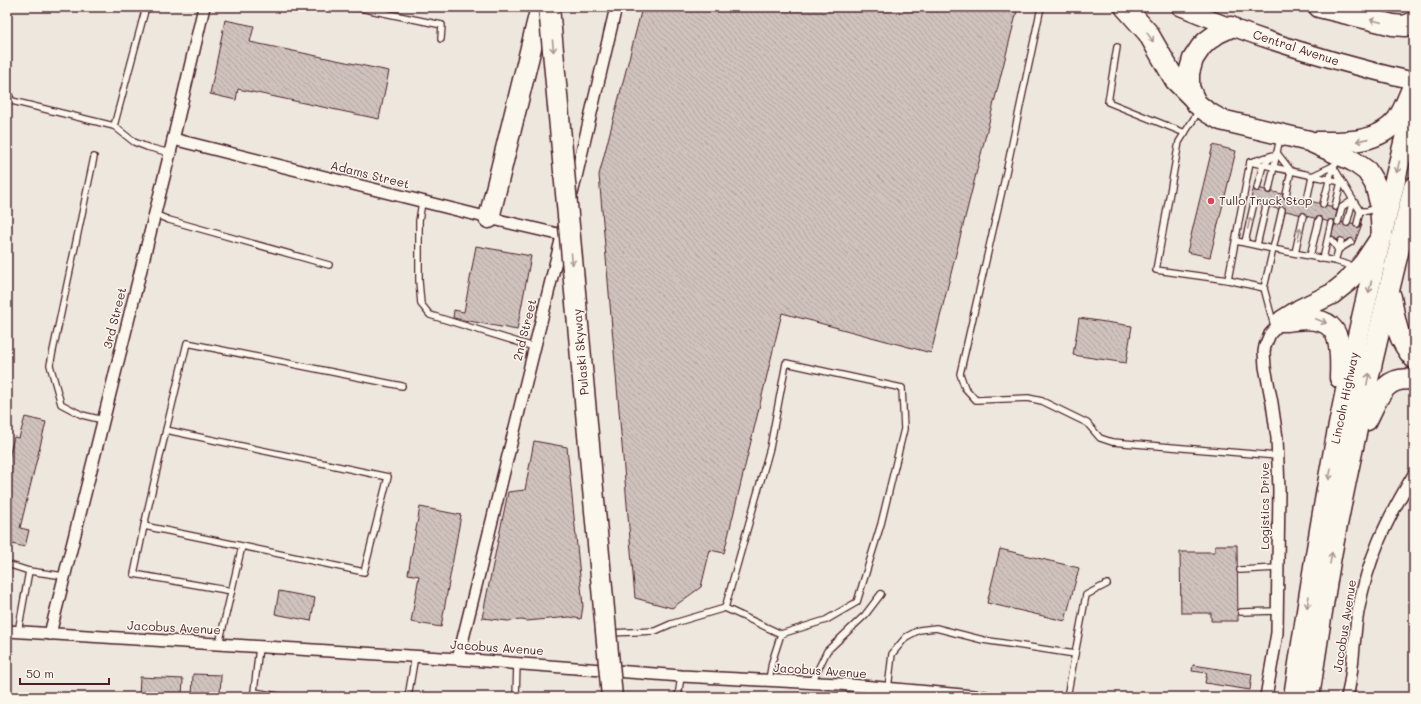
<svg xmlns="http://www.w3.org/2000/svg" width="1421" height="704" font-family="Mali,sans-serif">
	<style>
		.built { fill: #eee7de }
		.building { fill: url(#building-back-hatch); stroke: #4a1f2b }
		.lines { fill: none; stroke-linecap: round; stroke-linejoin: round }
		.lane-casing { stroke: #4a1f2b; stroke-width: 8 }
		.street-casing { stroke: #4a1f2b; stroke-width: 14 }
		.secondary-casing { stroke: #4a1f2b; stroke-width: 19 }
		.highway-casing { stroke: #4a1f2b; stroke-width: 23 }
		.lane { stroke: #fbf7ec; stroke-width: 5.5 }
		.street { stroke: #fbf7ec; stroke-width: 11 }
		.secondary { stroke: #fbf7ec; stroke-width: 16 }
		.highway { stroke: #fbf7ec; stroke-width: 20 }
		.highway-bridge-casing { stroke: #4a1f2b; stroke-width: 23; stroke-linecap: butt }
		.highway-bridge { stroke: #fbf7ec; stroke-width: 20 }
		.oneway { stroke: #ab9695 }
		.poi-dot { fill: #d1495b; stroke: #fbf7ec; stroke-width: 1.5 }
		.labels { text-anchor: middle; stroke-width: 3; stroke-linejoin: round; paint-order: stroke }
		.street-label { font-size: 12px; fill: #4a1f2b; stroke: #fbf7ec }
		.poi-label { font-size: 12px; fill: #4a1f2b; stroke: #fbf7ec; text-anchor: start }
	</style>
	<defs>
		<pattern id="building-back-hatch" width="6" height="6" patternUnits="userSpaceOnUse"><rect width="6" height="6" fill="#cfc2bc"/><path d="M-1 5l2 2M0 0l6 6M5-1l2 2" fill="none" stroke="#b3a6a2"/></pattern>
	</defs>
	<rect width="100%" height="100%" fill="#fbf7ec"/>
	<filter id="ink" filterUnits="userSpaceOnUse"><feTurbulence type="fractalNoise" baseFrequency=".025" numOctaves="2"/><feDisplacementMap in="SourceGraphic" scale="8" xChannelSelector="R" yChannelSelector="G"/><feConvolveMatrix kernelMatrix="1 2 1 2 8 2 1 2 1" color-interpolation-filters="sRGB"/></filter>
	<g filter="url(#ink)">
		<rect class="built" x="7" y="7" width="1407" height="690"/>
		<g class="building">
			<polygon points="639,7 1018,7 931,353 782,313 724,553 710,550 701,587 672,608 635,598 599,175 642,8"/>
			<polygon points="225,20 254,26 250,42 389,71 379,119 238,89 236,100 210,94"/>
			<polygon points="1213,145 1236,151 1210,257 1187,252"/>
			<polygon points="1254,187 1338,208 1334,223 1250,202"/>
			<polygon points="1336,222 1362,224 1355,242 1329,239"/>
			<polygon points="476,246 531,256 517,330 453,318 454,310 464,312"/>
			<polygon points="1079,318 1132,326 1126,363 1073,355"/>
			<polygon points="25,417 46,422 20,528 29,530 25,547 7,543 7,465 14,437 19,438"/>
			<polygon points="534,441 567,447 583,606 581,619 570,617 527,621 522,620 508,621 482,618 508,492 525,490"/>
			<polygon points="420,507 461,515 441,627 411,622 419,576 408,574"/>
			<polygon points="1215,545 1237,545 1238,621 1211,621 1211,613 1181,613 1180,552 1215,552"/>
			<polygon points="1000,549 1079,568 1065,621 987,603"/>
			<polygon points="279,591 315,598 311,621 275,614"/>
			<polygon points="1193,665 1252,674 1250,690 1205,683 1207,673 1192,671"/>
			<polygon points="193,674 221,675 220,697 192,697"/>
			<polygon points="140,677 183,679 182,697 139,697"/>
		</g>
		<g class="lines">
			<g class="lane-casing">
				<g id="lane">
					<polyline points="340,7 360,8 442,25 441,39"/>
					<polyline points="1041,7 1004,182 960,374 965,388 976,400 1028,398 1042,401 1087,423 1100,438 1112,442 1278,456"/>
					<polyline points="1117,47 1108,102 1185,133"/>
					<polyline points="7,92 12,101 114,126 134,142 147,147 170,153"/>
					<polyline points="1200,109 1179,142 1156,270 1228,280 1264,288 1273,249 1335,261 1355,267"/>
					<polyline points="114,126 146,7"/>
					<polyline points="1277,153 1291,171 1286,195"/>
					<polyline points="94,157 50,365 61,404 82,415 103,420"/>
					<polyline points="1250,162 1341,182"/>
					<polyline points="1251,162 1273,155"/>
					<polyline points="1333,166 1353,200 1347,223"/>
					<polyline points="1257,188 1263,165 1277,153"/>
					<polyline points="1269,190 1280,138"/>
					<polyline points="1307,200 1312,176 1333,166 1336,164"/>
					<polyline points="422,202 419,221 419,281 421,304 430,315 534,347"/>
					<polyline points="1323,204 1333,166"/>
					<polyline points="1335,207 1341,182"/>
					<polyline points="1360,211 1368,211 1376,206"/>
					<polyline points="154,214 169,220 329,265"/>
					<polyline points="1338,222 1342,207 1353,200 1360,211 1357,224"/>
					<polyline points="1332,240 1338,250 1351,242"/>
					<polyline points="1236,241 1273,249 1282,210"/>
					<polyline points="1245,242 1254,203"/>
					<polyline points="1257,245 1266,206"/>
					<polyline points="1295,253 1303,216"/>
					<polyline points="1310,256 1319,220"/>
					<polyline points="1323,259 1331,223"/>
					<polyline points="1335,261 1341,241"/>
					<polyline points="1228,280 1250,162"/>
					<polyline points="1264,288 1274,326"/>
					<polyline points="166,430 187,343 402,386"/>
					<polyline points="144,526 134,574 232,591"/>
					<polyline points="7,564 29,571 64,576"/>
					<polyline points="1240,570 1278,568"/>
					<polyline points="1241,612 1278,611"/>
					<polyline points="18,632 29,571"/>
					<polyline points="610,633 655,631 671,624 725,608"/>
					<polyline points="219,644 242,546 144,526 166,430 388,477 364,572 242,546"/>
					<polyline points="769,680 772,662 781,634 826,620 857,602 881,524 904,429 902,388 786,363 770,448 725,608 781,634"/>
					<polyline points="812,682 827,651 865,615 881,594"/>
					<polyline points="888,689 892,654 906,637 919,630 936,628 983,640 1075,654"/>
					<polyline points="254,692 284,697"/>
					<polyline points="250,697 254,692 259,647"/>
					<polyline points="408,697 415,656"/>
					<polyline points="516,697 517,663"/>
					<polyline points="678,697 681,676"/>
					<polyline points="1067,697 1086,595 1107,584"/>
				</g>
			</g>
			<g class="street-casing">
				<g id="street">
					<polyline points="173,139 489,218 562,235"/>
					<polyline points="572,194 616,7"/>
					<polyline points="7,631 458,659 681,676 839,684 985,697"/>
					<polyline points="50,634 170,153 204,7"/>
					<polyline points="458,659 564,228"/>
					<polyline points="1266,697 1277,633 1279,490 1277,438 1272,403 1265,367 1264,352 1265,346 1270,334 1282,321"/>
					<path d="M1347,697C1354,670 1353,640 1358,612C1368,557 1386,521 1414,474"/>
				</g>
			</g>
			<g class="secondary-casing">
				<path id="secondary" d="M1180,7C1257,39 1333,62 1414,81"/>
			</g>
			<g class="highway-casing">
				<g id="highway">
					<polyline points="1125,7 1148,33 1175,80 1194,99"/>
					<polyline points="1319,7 1393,25 1405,26 1414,22"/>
					<polyline points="1231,27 1218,33 1207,41 1201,47 1193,59 1189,73 1189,87 1194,99 1197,104 1207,112 1221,120 1309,141 1353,161 1367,171 1375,184 1380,203 1382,236 1364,263 1347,282 1332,294 1301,309 1282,321"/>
					<path d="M1317,142C1344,142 1378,144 1397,120C1404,110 1409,95 1414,84"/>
					<polyline points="489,218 541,7"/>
					<path d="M1391,297C1395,321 1397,339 1414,358"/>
					<path d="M1286,321C1337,313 1342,332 1340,378"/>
					<path d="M1367,420C1378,398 1384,375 1414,380"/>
					<path d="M1294,697C1307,609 1320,522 1337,435C1359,323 1387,213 1414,102"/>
					<path d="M1309,697C1316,650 1323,603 1331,556C1354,433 1384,310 1414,187"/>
				</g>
			</g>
			<use href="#lane" class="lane"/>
			<use href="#street" class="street"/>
			<use href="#secondary" class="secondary"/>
			<use href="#highway" class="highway"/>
			<g class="highway-bridge-casing">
				<polyline id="highway-bridge" points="549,7 612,697"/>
			</g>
			<use href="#highway-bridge" class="highway-bridge"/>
		</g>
		<defs><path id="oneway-shaft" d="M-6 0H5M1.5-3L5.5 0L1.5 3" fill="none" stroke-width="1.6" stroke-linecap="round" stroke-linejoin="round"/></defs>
		<g class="oneway">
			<use href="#oneway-shaft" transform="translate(1376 21) rotate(-166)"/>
			<use href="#oneway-shaft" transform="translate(1150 37) rotate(55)"/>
			<use href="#oneway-shaft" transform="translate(553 46) rotate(85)"/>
			<use href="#oneway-shaft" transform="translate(1362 140) rotate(167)"/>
			<use href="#oneway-shaft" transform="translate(1398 167) rotate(104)"/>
			<use href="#oneway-shaft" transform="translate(1249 223) rotate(-77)"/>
			<use href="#oneway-shaft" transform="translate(1299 234) rotate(-78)"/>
			<use href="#oneway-shaft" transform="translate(572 259) rotate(85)"/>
			<use href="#oneway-shaft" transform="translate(1370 287) rotate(103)"/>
			<use href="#oneway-shaft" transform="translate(1321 321) rotate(21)"/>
			<use href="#oneway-shaft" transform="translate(1368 379) rotate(-78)"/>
			<use href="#oneway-shaft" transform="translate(1330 474) rotate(101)"/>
			<use href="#oneway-shaft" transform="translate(1331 558) rotate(-80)"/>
			<use href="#oneway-shaft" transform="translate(1308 602) rotate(99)"/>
		</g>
	</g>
	<circle class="poi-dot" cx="1211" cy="201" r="4"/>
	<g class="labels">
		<g class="street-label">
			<text transform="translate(1296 48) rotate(18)" y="4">Central Avenue</text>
			<text transform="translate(370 175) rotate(14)" y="4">Adams Street</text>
			<text transform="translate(115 318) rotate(-76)" y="4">3rd Street</text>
			<text transform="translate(525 330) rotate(-76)" y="4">2nd Street</text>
			<text transform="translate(581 352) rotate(-95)" y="4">Pulaski Skyway</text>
			<text transform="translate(1345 398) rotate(-78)" y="4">Lincoln Highway</text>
			<text transform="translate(1265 506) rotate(-90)" y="4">Logistics Drive</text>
			<text transform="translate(1345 626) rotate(-81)" y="4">Jacobus Avenue</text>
			<text transform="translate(174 628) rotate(3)" y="4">Jacobus Avenue</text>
			<text transform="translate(497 648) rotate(4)" y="4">Jacobus Avenue</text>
			<text transform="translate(820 671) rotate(4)" y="4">Jacobus Avenue</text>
		</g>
		<g class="poi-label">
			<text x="1219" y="205">Tullo Truck Stop</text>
		</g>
	</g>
	<rect width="1421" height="704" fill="none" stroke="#fbf7ec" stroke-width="24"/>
	<rect x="12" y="12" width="1397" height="680" fill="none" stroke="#4a1f2b" stroke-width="1.5" filter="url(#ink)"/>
	<path d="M20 678v6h89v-6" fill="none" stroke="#4a1f2b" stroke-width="2"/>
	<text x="26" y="678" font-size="12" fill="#4a1f2b" stroke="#fbf7ec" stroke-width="3" paint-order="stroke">50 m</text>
</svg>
